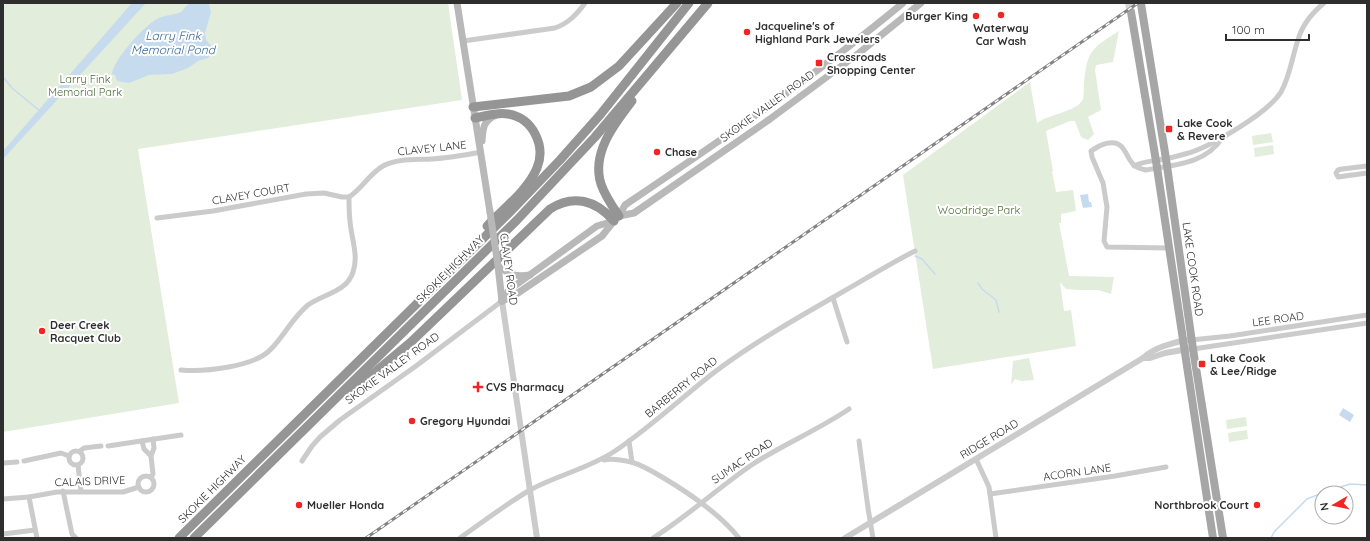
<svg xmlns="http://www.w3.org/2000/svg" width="1370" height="541" font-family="Quicksand,sans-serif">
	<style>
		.green { fill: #e3eddb }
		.water { fill: #c6dbee }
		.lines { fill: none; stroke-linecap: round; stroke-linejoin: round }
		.stream { stroke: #c6dbee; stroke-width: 1.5 }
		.primary-tunnel { stroke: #d5d5d5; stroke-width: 8; stroke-dasharray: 8 4; stroke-linecap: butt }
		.minor { stroke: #cbcbcb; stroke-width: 5 }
		.tertiary { stroke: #cbcbcb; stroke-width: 6 }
		.secondary { stroke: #b8b8b8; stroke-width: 7 }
		.primary { stroke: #a6a6a6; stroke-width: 8 }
		.motorway { stroke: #959595; stroke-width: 9 }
		.rail-casing { stroke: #838383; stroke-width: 3 }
		.rail { stroke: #fff; stroke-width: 1.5; stroke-dasharray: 4.5; stroke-linecap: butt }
		.secondary-bridge { stroke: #b8b8b8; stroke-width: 7 }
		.poi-dot { fill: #f02625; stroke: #fff; stroke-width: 1.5 }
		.labels { text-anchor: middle; stroke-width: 4; stroke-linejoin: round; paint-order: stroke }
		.poi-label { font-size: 11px; font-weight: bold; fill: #2e2e2e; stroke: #fff; text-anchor: start }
		.park-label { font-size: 11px; fill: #4d6d39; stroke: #fff }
		.street-label { font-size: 11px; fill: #2e2e2e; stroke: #fff }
		.water-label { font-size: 12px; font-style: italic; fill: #376a96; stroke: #fff }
	</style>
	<rect width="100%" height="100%" fill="#fff"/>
	<g class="green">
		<polygon points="6,3 448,3 462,100 138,149 179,403 3,432 3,6"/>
		<path d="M1119,31L1113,62L1096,65L1095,70L1101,110L1088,117L1094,134L1088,140L1081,137L1075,121H1070L1046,131L1053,171H1052L1056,192L1073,190L1076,211L1061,214V223H1059L1069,276L1114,277L1111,294L1098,290H1080L1066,289L1060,282L1064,311L1071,310L1076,346L933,369L903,175L1030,82L1037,123C1048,115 1075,111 1081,102C1085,98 1083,93 1084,88C1084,79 1086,59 1092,52C1098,43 1110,37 1119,31Z"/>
		<polygon points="1271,133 1273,142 1253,145 1252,136"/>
		<polygon points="1273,145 1274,154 1255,157 1254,148"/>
		<polygon points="1029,358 1034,380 1021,381 1015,379 1011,385 1013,361"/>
		<polygon points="1246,417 1247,426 1227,429 1226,420"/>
		<polygon points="1247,430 1248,439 1229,442 1228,433"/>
	</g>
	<g class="water">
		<polygon points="132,3 146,3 3,159 3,151"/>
		<path d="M190,3L209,4L211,12L205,33L206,40L212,47V53L208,58L198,61L188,68L172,74L149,75L129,83L117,81L115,75L112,74C113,60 145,25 157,19C163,15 176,15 181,12C184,10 186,5 190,3Z"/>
		<polygon points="1088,194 1089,202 1091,202 1092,207 1083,208 1080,195"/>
		<polygon points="1343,408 1354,415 1350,422 1339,415"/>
	</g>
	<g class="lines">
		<g class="stream">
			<polyline points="3,77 12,88 40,111"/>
			<polyline points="915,256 922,259 935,274"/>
			<polyline points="978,283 982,289 996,300 999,312"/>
			<polyline points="1322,493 1350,484 1367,485"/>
			<polyline points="1271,538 1274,532 1307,499 1322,493"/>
		</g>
		<polyline class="primary-tunnel" points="1129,3 1131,12"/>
		<g class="minor">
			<path d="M463,41L555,28C569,23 577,14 585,3"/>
			<path d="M1134,166C1144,161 1154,161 1164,159C1171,158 1178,156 1185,154C1209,148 1268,113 1281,92C1290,76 1292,57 1298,40C1302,25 1312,13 1324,3"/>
			<polyline points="1367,166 1342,169 1338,170 1336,173 1338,177 1367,173"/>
			<polyline points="157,218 213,211 306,194 324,193 342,197 349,197"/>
			<path d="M1169,248L1107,247L1104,241L1107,207L1103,183L1092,157L1091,151C1099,145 1114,138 1122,147C1127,153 1129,161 1134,165C1137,168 1142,169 1146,170C1173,165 1206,164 1222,138"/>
			<polyline points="833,298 847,342"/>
			<polyline points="1191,340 1230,336 1367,315"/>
			<polyline points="1193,349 1367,323"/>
			<path d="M181,370C204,372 255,367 271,349C284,336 293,317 308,305C323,294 347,292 353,272C359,256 351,237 350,221C349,213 349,205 349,197C362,189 369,174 383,166C398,158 416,160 432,159C448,158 465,155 481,152"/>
			<polyline points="142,441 144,449 151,456"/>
			<polyline points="629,441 632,462"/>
			<polyline points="859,441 868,508 873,538"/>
			<polyline points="108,446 181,435"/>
			<circle cx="76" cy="458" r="7"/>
			<polyline points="80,451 84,448 101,446"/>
			<polyline points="976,459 989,487 996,538"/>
			<path d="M604,460C613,458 622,460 631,462C642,465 652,471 662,477C689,493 719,513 739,538"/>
			<polyline points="24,461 61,453 69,456"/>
			<polyline points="302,461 312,446 320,437 340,420 416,366 502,301"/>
			<polyline points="3,463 17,462"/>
			<polyline points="78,465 81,491"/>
			<circle cx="146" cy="484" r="8"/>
			<polyline points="151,477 153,474 151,456 154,448 153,439"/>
			<polyline points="63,491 72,534 76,538"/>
			<polyline points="990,494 1115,476 1166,467"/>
			<polyline points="29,497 37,538"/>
			<polyline points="3,499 29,497 57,492 123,492 139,487"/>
			<polyline points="3,534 35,530"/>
			<path d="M460,538C483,522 506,504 530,490C557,475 588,469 615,451C651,427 682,397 716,371C755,342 797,318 839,294C864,280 889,264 915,251"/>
			<path d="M653,538C688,516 719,487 753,464C784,444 818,430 849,409"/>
		</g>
		<g class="tertiary">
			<polyline points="502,301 537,538"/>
			<polyline points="1143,358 1150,358 1165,353 1188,349"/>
			<path d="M845,538L1143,358C1153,348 1174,342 1187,340"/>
		</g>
		<g class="secondary">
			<polyline points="457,3 490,212"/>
			<path d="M482,141C483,128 483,121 496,115"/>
			<path d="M619,216L625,205C720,141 815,76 903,3"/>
			<path d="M498,266C510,275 515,277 530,275"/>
			<polyline points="498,266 502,301"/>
			<polyline points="502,301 512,297 602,236 614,221 619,216 634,213 770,119 859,53 921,3"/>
			<polyline points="502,301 509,290 597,226 614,221"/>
		</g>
		<g class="primary">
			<polyline points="1141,4 1166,159 1193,349 1223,538"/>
			<polyline points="1131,12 1156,161 1213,538"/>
		</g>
		<g class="motorway">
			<polyline points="473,107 569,96 591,87 619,66 677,3"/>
			<path d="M475,118C486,116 497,112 508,114C533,118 546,146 537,168C528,190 503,209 487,226"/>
			<path d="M619,216C612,206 605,196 601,184C591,153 615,123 632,101"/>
			<path d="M349,394L411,342L550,209C573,194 596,200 614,221"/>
			<polyline points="179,538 512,210 560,160 600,115 689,3"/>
			<polyline points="194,538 517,220 595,137 708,3"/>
		</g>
		<g class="rail-casing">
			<polyline id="rail" points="366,538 1138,3"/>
		</g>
		<use href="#rail" class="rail"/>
		<polyline class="secondary-bridge" points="490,212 498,266"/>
	</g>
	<g class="poi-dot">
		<circle cx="1001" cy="15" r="4"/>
		<circle cx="976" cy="16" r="4"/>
		<circle cx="747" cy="32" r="4"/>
		<rect x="815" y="59" width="8" height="8" rx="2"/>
		<rect x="1165" y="125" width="8" height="8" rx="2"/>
		<circle cx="657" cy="152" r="4"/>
		<circle cx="42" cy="331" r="4"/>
		<rect x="1198" y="360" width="8" height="8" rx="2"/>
		<path d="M476 381h4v4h4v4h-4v4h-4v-4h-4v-4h4z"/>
		<circle cx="412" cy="421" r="4"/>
		<circle cx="299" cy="505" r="4"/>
		<circle cx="1257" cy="505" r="4"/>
	</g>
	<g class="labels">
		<g class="poi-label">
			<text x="968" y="20" text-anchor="end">Burger King</text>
			<text x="755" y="30">Jacqueline's of<tspan x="755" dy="13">Highland Park Jewelers</tspan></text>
			<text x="1001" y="32" text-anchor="middle">Waterway<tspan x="1001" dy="13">Car Wash</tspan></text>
			<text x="827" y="61">Crossroads<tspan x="827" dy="13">Shopping Center</tspan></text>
			<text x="1177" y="127">Lake Cook<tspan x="1177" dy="13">&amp; Revere</tspan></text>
			<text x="665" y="156">Chase</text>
			<text x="50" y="329">Deer Creek<tspan x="50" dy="13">Racquet Club</tspan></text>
			<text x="1210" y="362">Lake Cook<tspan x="1210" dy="13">&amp; Lee/Ridge</tspan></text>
			<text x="486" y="391">CVS Pharmacy</text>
			<text x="420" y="425">Gregory Hyundai</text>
			<text x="307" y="509">Mueller Honda</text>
			<text x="1249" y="509" text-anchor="end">Northbrook Court</text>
		</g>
		<g class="park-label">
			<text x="85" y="83">Larry Fink<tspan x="85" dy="13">Memorial Park</tspan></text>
			<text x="979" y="214">Woodridge Park</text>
		</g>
		<g class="street-label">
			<text transform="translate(767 106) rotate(-36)" y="4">SKOKIE VALLEY ROAD</text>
			<text transform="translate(432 148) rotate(-6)" y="4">CLAVEY LANE</text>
			<text transform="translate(251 194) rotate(-10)" y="4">CLAVEY COURT</text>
			<text transform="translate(450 269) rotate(-45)" y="4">SKOKIE HIGHWAY</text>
			<text transform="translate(509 269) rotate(82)" y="4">CLAVEY ROAD</text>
			<text transform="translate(1193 269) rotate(82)" y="4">LAKE COOK ROAD</text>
			<text transform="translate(1278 319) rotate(-8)" y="4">LEE ROAD</text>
			<text transform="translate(392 368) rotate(-36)" y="4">SKOKIE VALLEY ROAD</text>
			<text transform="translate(681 387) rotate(-39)" y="4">BARBERRY ROAD</text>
			<text transform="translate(989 439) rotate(-31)" y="4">RIDGE ROAD</text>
			<text transform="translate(742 461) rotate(-34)" y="4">SUMAC ROAD</text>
			<text transform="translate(1077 472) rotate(-8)" y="4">ACORN LANE</text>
			<text transform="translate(90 481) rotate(-2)" y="4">CALAIS DRIVE</text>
			<text transform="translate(212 489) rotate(-45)" y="4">SKOKIE HIGHWAY</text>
		</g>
		<g class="water-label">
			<text x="173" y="40">Larry Fink<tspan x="173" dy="14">Memorial Pond</tspan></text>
		</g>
	</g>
	<rect width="1370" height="541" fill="none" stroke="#2e2e2e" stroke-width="8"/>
	<g transform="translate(1334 505) rotate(261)"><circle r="19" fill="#ffffff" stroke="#ababab"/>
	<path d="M0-3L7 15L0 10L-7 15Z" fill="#f02625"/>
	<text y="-6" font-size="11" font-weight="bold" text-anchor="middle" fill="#2e2e2e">N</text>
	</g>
	<path d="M1226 34v6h83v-6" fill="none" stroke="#2e2e2e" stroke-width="2"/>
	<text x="1232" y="34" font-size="12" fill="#2e2e2e" stroke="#ffffff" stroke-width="3" paint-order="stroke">100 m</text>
</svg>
